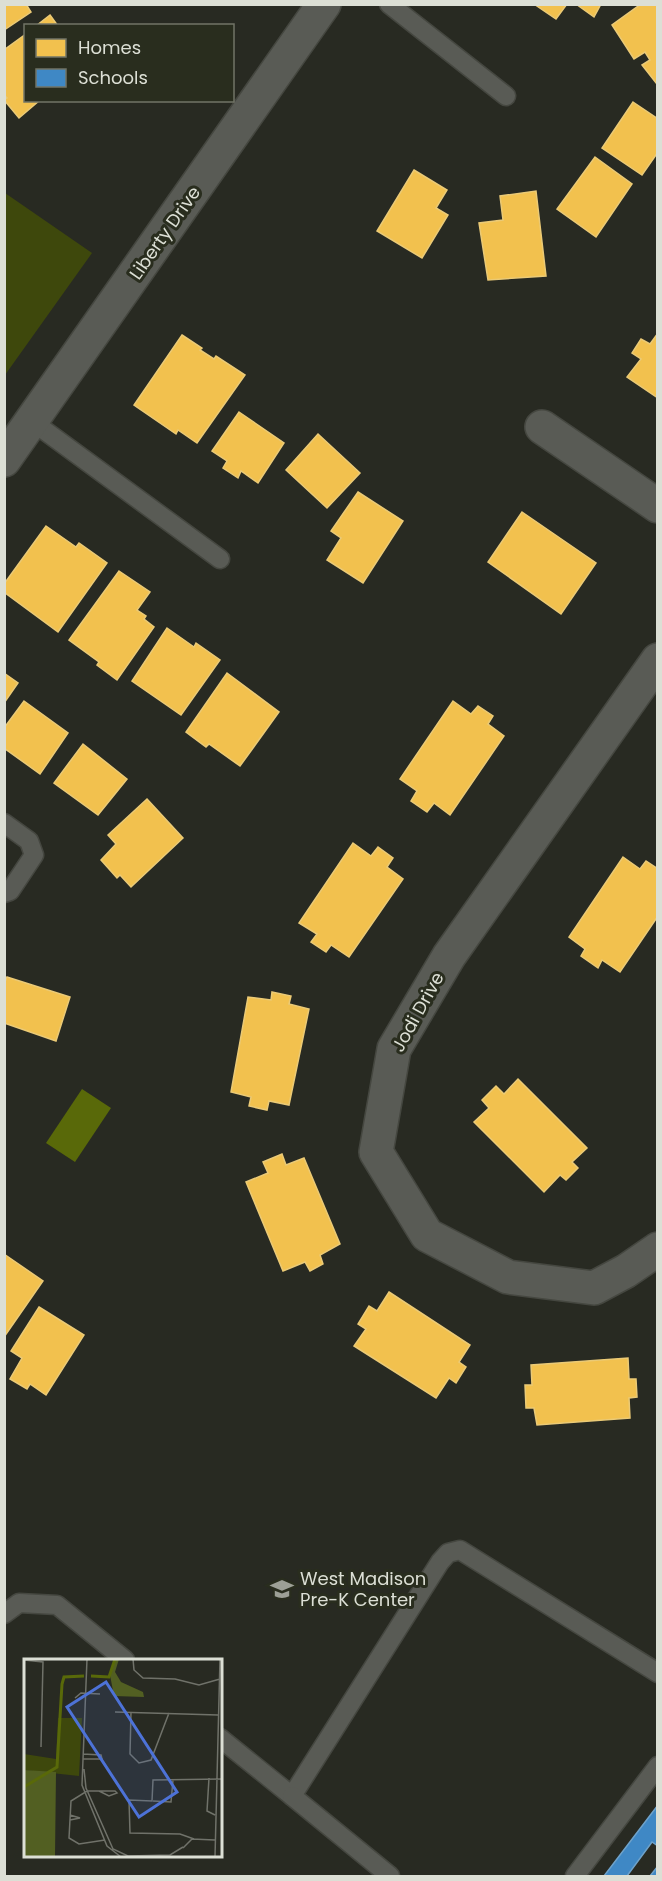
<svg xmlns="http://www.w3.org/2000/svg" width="662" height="1881" font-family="Poppins,sans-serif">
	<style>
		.green { fill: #3e480c }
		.water { fill: #596909 }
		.homes { fill: #f2c14e; stroke: #ebca76; stroke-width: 1.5 }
		.schools { fill: #3f88c5; stroke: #6ea2ca; stroke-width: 1.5 }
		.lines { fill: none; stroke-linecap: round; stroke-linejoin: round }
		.lane-casing { stroke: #454740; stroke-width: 21 }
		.street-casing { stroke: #454740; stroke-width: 36 }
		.lane { stroke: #595b55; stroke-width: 18 }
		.street { stroke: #595b55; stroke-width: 33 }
		.labels { text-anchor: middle; stroke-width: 6; stroke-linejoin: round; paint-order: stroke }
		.street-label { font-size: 18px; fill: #dcdfd5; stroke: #292d1e }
		.poi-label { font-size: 18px; fill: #dcdfd5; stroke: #292d1e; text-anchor: start }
		.inset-river { fill: none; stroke: #596909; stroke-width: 3 }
		.inset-road { fill: none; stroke: #70726a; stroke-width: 1.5 }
		.view { fill: #4d72d7; fill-opacity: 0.15; stroke: #4d72d7; stroke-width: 3 }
		.inset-edge { fill: none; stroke: #dcdfd5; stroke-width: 3 }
	</style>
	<rect width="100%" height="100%" fill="#282a22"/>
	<polygon class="green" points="5,193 92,253 5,375"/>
	<polygon class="water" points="82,1089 111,1108 75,1162 46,1143"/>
	<g class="homes">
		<polygon points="4,4 26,4 31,12 4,30"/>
		<polygon points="534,4 567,4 556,19"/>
		<polygon points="576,4 601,4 594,17"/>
		<polygon points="641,4 658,4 657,84 642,65 650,60 645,52 634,59 612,25"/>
		<polygon points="50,15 58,26 36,26"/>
		<polygon points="26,34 26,100 40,100 19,118 4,100 7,98 4,95 4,50"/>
		<polygon points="633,102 658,119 658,152 642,175 602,148"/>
		<polygon points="595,157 632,184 596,237 557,209"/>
		<polygon points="414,170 447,190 436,208 448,215 422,258 377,231"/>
		<polygon points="536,191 546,276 488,280 479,223 503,220 500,196"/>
		<polygon points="658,333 658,398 627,377 641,359 632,353 641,339 650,344"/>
		<polygon points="182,335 202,348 200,350 214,359 216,356 245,375 197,443 178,430 176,434 134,405"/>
		<polygon points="239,412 284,443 258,483 241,471 238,478 223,468 227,461 212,451"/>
		<polygon points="318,434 360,473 327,508 286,470"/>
		<polygon points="358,492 403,521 363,583 327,560 341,538 331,531"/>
		<polygon points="522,512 596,563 561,614 488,562"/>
		<polygon points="46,526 76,547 79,543 107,563 58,632 4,592 4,584"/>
		<polygon points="119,571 150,592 137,610 146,616 144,619 154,627 117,680 97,665 99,662 69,640"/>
		<polygon points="167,628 194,647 196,643 220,660 181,715 132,681"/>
		<polygon points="4,673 18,683 4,703"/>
		<polygon points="227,673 279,712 240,766 209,744 206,747 186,732"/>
		<polygon points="24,701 68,733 40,774 4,748 4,728"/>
		<polygon points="453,701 471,714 478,706 493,716 488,724 504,736 450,815 434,803 427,812 411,801 417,791 400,779"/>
		<polygon points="83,744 127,779 98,815 54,783"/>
		<polygon points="147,799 183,838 131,887 120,875 117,878 101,860 116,844 108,835"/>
		<polygon points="353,843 371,856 378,847 393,858 387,867 403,879 349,957 331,945 326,952 311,942 317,934 299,923"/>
		<polygon points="623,857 640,869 646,861 658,869 658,916 620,972 602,960 598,968 581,956 585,949 569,937"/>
		<polygon points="7,977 70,997 56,1041 4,1023 4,984"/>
		<polygon points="272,992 291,996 289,1004 309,1009 289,1105 269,1101 267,1110 249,1106 251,1097 231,1092 248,997 271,1000"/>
		<polygon points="518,1079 587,1148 572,1162 578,1168 566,1180 560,1175 544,1192 474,1122 489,1108 482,1100 496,1086 504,1094"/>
		<polygon points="282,1154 286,1165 304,1158 340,1244 320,1255 323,1264 310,1271 305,1262 283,1271 246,1182 268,1173 263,1162"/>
		<polygon points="4,1254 43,1281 4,1337"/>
		<polygon points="389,1292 470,1345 459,1362 466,1367 456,1383 449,1378 436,1398 354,1346 366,1329 358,1324 369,1306 377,1311"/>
		<polygon points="39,1307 84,1335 46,1395 30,1384 27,1389 10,1379 22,1358 11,1351"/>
		<polygon points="628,1358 629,1379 636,1379 637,1397 629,1398 630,1418 537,1425 534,1408 526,1408 525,1385 532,1385 531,1365"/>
	</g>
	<g class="schools">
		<polygon points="658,1805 658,1846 652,1842 627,1876 604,1876"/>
		<polygon points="658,1866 658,1876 650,1876"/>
	</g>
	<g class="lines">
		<g class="lane-casing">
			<g id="lane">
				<polyline points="389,4 506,96"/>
				<polyline points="33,422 220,559"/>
				<polyline points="4,823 29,841 34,855 10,891 4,893"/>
				<polyline points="4,1614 19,1603 57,1605 125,1660"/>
				<polyline points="220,1738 292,1796 440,1562 448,1553 460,1550 658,1673"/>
				<polyline points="292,1796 390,1876"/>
				<polyline points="575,1876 658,1766"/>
			</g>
		</g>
		<g class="street-casing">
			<g id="street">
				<polyline points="542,427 658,506"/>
				<polyline points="4,460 324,4"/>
				<polyline points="658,660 449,956 394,1049 376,1152 427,1235 508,1277 594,1288 626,1271 658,1249"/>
			</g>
		</g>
		<use href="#lane" class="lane"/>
		<use href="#street" class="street"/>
	</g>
	<defs>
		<g id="school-bare" transform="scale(1.8)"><path d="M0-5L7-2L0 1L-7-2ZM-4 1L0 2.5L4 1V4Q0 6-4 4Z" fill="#9da096" stroke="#292d1e" stroke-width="2.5" paint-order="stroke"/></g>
	</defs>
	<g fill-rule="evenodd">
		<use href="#school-bare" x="282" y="1589"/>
	</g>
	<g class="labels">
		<g class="street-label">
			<text transform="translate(165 233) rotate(-55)" y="6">Liberty Drive</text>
			<text transform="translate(418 1012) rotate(-61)" y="6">Jodi Drive</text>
		</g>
		<g class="poi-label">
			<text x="300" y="1585">West Madison<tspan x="300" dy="21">Pre-K Center</tspan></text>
		</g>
	</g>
	<g transform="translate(24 1659)">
		<rect width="198" height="198" fill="#282a22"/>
		<path d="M34,59H58L55,117L0,111V95L32,100Z" fill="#3e480c"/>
		<path d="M90,0H95L91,13L97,23L119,33L120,38L90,37L86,16ZM0,111L32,113L31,198H0Z" fill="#525f22"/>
		<path class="inset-river" d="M67,17L85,18L91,0M0,128L33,108L38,25L40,18L60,17"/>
		<path class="inset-road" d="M63,0L58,126L83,187L97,198M109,0L110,11L119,19L151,20L175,26L196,20M0,1L19,3L17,88M51,39L57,34L76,35M91,53L194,56M107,53L106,95L115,104L127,101L145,54M59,100H78L77,96L59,95M60,110L62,129L89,190L104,197L146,196L159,188M185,119L183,152L191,156M75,132H63L47,142L45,179L55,185L81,181M75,132H91L93,134L85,137ZM129,142L147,143L149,121M46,161L56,159L46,156M170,180L156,175L106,174L105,141L128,142L129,121L198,120M159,189L168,180L191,181M191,198L196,0"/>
		<path class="view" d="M82,23L153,133L115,158L43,48Z"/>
		<rect width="198" height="198" class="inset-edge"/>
	</g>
	<rect width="662" height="1881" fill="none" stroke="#dcdfd5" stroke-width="12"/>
	<rect x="24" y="24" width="210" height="78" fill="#292d1e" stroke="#717467" stroke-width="1.5"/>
	<rect x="36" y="39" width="30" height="18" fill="#f2c14e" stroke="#717467" stroke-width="1.5"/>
	<text x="78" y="54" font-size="18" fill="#dcdfd5">Homes</text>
	<rect x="36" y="69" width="30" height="18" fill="#3f88c5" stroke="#717467" stroke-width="1.5"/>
	<text x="78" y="84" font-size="18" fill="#dcdfd5">Schools</text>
</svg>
